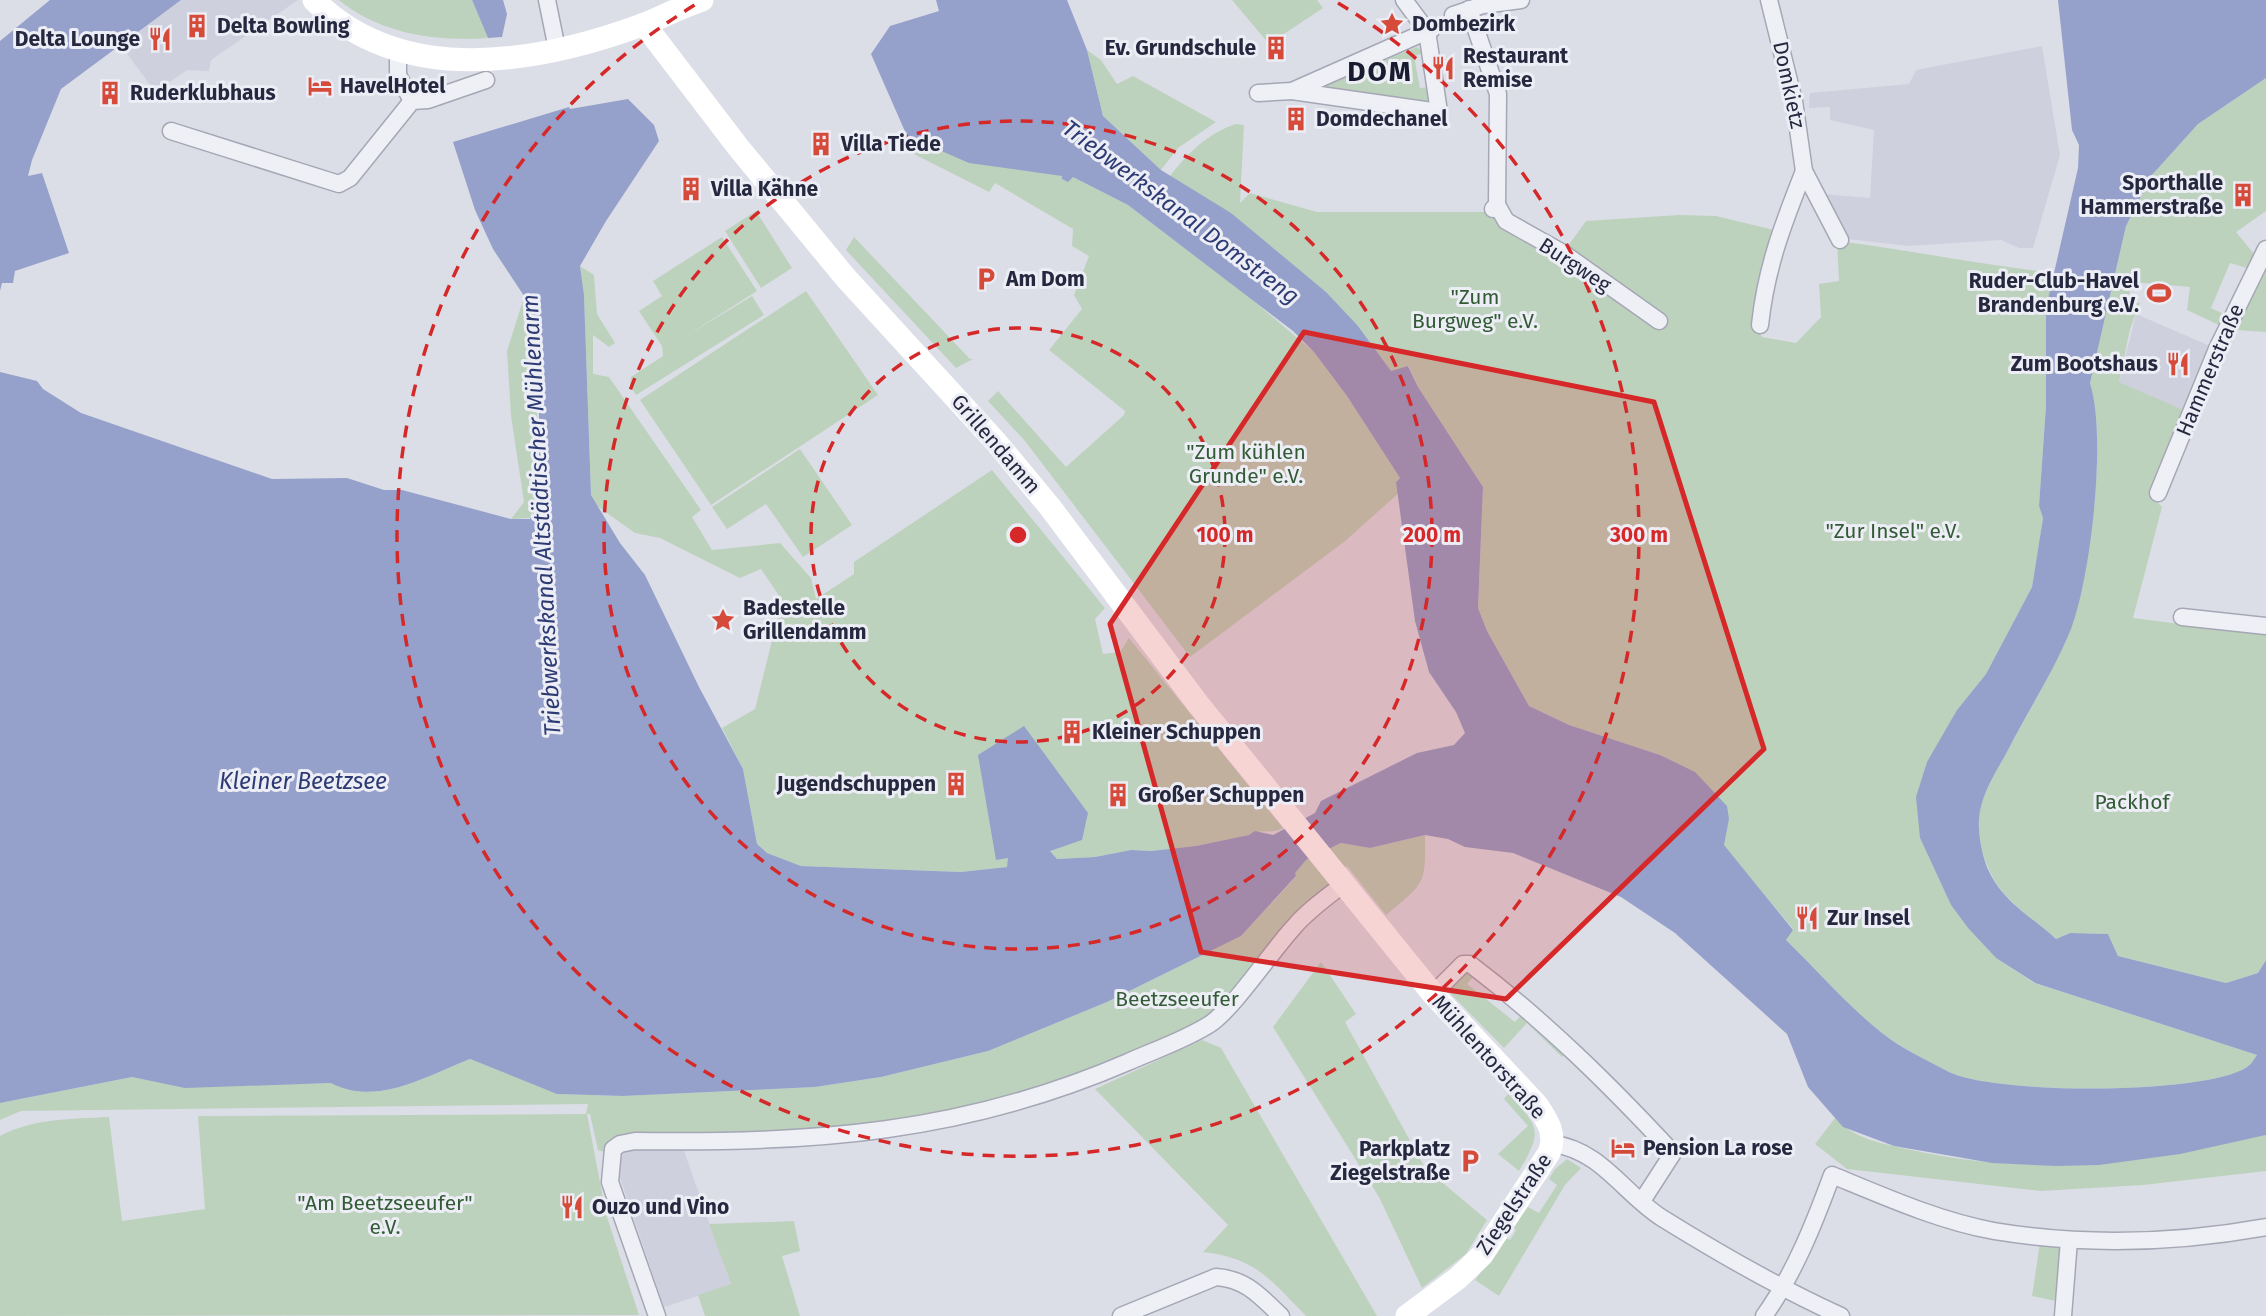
<svg xmlns="http://www.w3.org/2000/svg" width="2266" height="1316" font-family="'Fira Sans',sans-serif">
	<style>
		.built { fill: #ced0dd }
		.green { fill: #bdd2bd }
		.water { fill: #95a1ca }
		.lines { fill: none; stroke-linecap: round; stroke-linejoin: round }
		.street-casing { stroke: #a5a7b5; stroke-width: 19 }
		.street { stroke: #eff0f6; stroke-width: 16 }
		.secondary { stroke: #fff; stroke-width: 23 }
		.marked { fill: #d62828; fill-opacity: 0.2; stroke: #d62828; stroke-width: 5; stroke-linejoin: round }
		.ring { fill: none; stroke: #d62828; stroke-width: 3.5; stroke-dasharray: 12 9 }
		.labels { text-anchor: middle; stroke-width: 6; stroke-linejoin: round; paint-order: stroke }
		.poi-label { font-size: 21px; font-weight: bold; fill: #25283f; stroke: #ecedf5; text-anchor: start }
		.street-label { font-size: 21px; fill: #25283f; stroke: #ecedf5 }
		.park-label { font-size: 21px; fill: #325b35; stroke: #ecedf5 }
		.water-label { font-size: 23px; font-style: italic; fill: #2d3b74; stroke: #ecedf5 }
		.district-label { font-size: 28px; font-weight: bold; letter-spacing: 2px; fill: #181a2f; stroke: #ecedf5 }
		.centre { fill: #d62828; stroke: #ecedf5; stroke-width: 3.5 }
		.ring-label { font-size: 21px; text-anchor: middle; font-weight: bold; fill: #d62828; stroke: #ecedf5; stroke-width: 6; stroke-linejoin: round; paint-order: stroke }
	</style>
	<rect width="100%" height="100%" fill="#dcdee7"/>
	<g class="built">
		<polygon points="181,0 298,0 211,60 209,71 187,70 164,86 150,85 120,44"/>
		<polygon points="2042,46 2060,155 2033,248 2019,248 2001,240 1908,246 1848,239 1822,194 1870,198 1874,130 1830,120 1830,107 1809,108 1810,93 1909,84 1916,70"/>
		<polygon points="2136,314 2217,349 2190,415 2119,382"/>
		<polygon points="629,1146 683,1148 731,1285 664,1307 617,1169 620,1150"/>
	</g>
	<g class="green">
		<path d="M339,0H472L488,38C437,42 380,34 339,0Z"/>
		<polygon points="1232,0 1317,0 1323,8 1269,44"/>
		<polygon points="1417,47 1425,53 1414,56 1420,88 1431,87 1433,104 1321,90 1323,86"/>
		<polygon points="1087,50 1101,60 1117,84 1133,76 1216,122 1178,148 1161,170 1103,116"/>
		<path d="M2266,78V211L2236,232L2254,254L2247,268L2230,263L2211,308L2226,315L2221,326L2187,310L2190,287L2131,282L2129,301L2140,303L2130,329L2119,382L2183,410L2148,493L2162,507L2133,618L2266,635V960L2258,973L2226,983L2118,956L2108,934L2070,933L2056,939C2030,915 2002,902 1988,867C1982,854 1978,835 1979,820C1980,796 1996,772 2007,752C2028,712 2054,671 2070,629C2091,576 2107,436 2090,383L2126,226L2152,175L2198,124Z"/>
		<path d="M1236,124L1244,125L1240,203L1250,193L1317,212H1490L1584,273L1600,299L1591,267L1565,250L1586,221L1679,215L1716,216L1774,230L1758,279L1753,323L1762,337L1796,343L1821,317L1819,284L1839,281L1837,241C1910,250 1982,265 2055,273L2046,308V406L2039,506L2043,518L2032,587L1986,674L1957,710L1949,726L1920,828V838L1951,905L1968,928L1996,958L2034,983L2257,1055C2254,1059 2251,1065 2247,1067C2206,1095 1991,1095 1946,1071C1925,1060 1901,1047 1882,1033C1848,1006 1817,970 1786,940L1793,929L1723,845L1729,819L1660,755L1569,725L1529,706L1487,631L1478,608L1483,487L1418,387L1409,366L1391,371L1358,326L1197,194L1170,176C1187,154 1209,132 1236,124Z"/>
		<polygon points="907,136 969,162 1073,177 1128,205 1243,292 1314,352 1347,396 1400,478 1396,482 1400,492 1344,542 1190,657 1025,441 988,401 998,391 1066,467 1124,415 1125,411 1049,350 1082,309 1074,295 1089,256 1072,246 1073,229 995,183 989,192 908,151"/>
		<polygon points="756,211 792,268 761,288 725,231"/>
		<polygon points="722,237 757,291 686,336 752,296 764,315 636,395 630,386 631,377 663,356 662,346 639,311 662,296 653,281"/>
		<polygon points="854,237 970,359 973,359 956,368 846,250"/>
		<polygon points="2266,260 2266,332 2236,330 2266,261"/>
		<path d="M580,266L594,275L597,314L615,343L609,347L593,335V374L609,377L701,510L692,517L712,550L780,543L811,578L816,599L854,574V562L992,470L1105,608L1095,619L1103,654L1120,652L1129,638L1283,828C1272,835 1258,828 1249,835L1196,846L1151,851L1131,850L1095,857L1057,859L1050,851L996,860L1009,858L1007,867L961,872L801,866L767,853L757,844L743,769L722,728L755,709L782,600L761,569L740,578L660,538L635,533L597,506L591,495L584,295Z"/>
		<polygon points="806,291 878,395 711,505 640,400"/>
		<polygon points="525,294 532,308 535,325 539,501 530,518 511,519 524,502 511,416 507,351"/>
		<polygon points="800,449 852,525 803,557 766,504 727,529 712,507"/>
		<path d="M1425,835C1426,886 1424,883 1386,915L1347,866L1330,879L1328,886C1293,928 1252,980 1209,1014C1185,1033 1152,1043 1124,1056C1045,1092 947,1120 860,1128C779,1136 698,1133 617,1136L607,1142L604,1152L598,1150L590,1114H587L606,1214L639,1315L0,1316V1136C34,1118 71,1119 109,1117L122,1221L205,1209L198,1116L586,1114L588,1104L21,1111L0,1120V1103L132,1077L182,1087L332,1083C377,1107 426,1076 470,1059L558,1094L623,1096L815,1087L881,1077L988,1051L1107,1002L1241,936L1296,877L1294,873L1306,860L1341,843L1370,848Z"/>
		<polygon points="1321,962 1356,1014 1345,1022 1425,1168 1487,1220 1466,1254 1422,1288 1379,1197 1273,1027"/>
		<polygon points="1466,970 1475,975 1467,984 1515,1022 1523,1013 1566,1052 1562,1057 1527,1023 1504,1048 1446,989"/>
		<path d="M1202,1040L1221,1048L1377,1316H1306C1270,1280 1257,1258 1203,1252L1228,1225L1095,1089Z"/>
		<path d="M1508,1094C1540,1127 1543,1131 1519,1171L1498,1154L1528,1126L1504,1099Z"/>
		<path d="M1835,1118C1852,1138 1883,1144 1907,1149C2034,1178 2141,1162 2266,1135V1171L2143,1185L2041,1191L1847,1169L1815,1144Z"/>
		<polygon points="1567,1159 1581,1168 1565,1185 1499,1296 1475,1280 1506,1238 1510,1240 1516,1230 1512,1227 1528,1207 1539,1213 1557,1185 1549,1179 1555,1169"/>
		<polygon points="794,1221 800,1251 782,1256 800,1316 705,1316 698,1295 731,1284 709,1224"/>
		<polygon points="2040,1243 2065,1246 2061,1302 2032,1296"/>
	</g>
	<g class="water">
		<polygon points="50,0 181,0 61,89 32,160 28,176 42,173 69,253 15,271 13,283 2,283 0,291 0,41"/>
		<polygon points="472,0 503,0 507,14 502,37 488,38"/>
		<path d="M936,0H1067L1087,50L1103,116L1161,170L1231,213L1326,292L1358,326L1391,371L1408,366L1418,387L1483,487L1478,608L1487,631L1529,706L1569,725L1660,755L1695,772L1727,806L1729,819L1724,845L1793,930L1786,940C1818,971 1848,1006 1882,1033C1901,1048 1926,1060 1947,1071C1991,1095 2206,1095 2247,1067C2251,1065 2254,1059 2257,1055L2035,983L1996,958L1968,928L1951,905L1920,838L1916,797L1927,762L1957,710L1986,674L2032,587L2043,518L2039,506L2046,406V308L2078,168L2079,145L2072,130L2058,0H2266V78L2198,124L2152,175L2126,226L2090,383C2107,436 2091,576 2071,629C2054,671 2028,711 2007,752C1996,772 1980,796 1979,820C1978,834 1982,854 1987,867C2002,902 2030,915 2056,939L2070,933L2108,934L2118,956L2226,983L2258,973L2266,960V1135L2180,1154L2099,1165L2056,1166L1992,1163L1894,1146L1843,1127L1808,1087L1787,1034L1675,933L1621,897L1513,853L1465,847L1448,839L1425,835L1370,848L1341,843L1306,860L1295,873L1296,876L1241,936L1107,1002L988,1051L881,1077L815,1087L623,1096L557,1094L470,1059C426,1076 377,1107 331,1083L185,1088L132,1077L0,1103V372L37,381L43,389L81,413L272,479L347,478L384,490H402L511,519H530L539,501V403L532,308L493,249L475,210L453,142L569,107L570,109L628,99L654,125L659,141L606,221L580,266L584,295L591,495L620,543L645,575L699,687L743,769L757,844L767,853L801,866L961,872L1007,867L1008,858L996,860L978,755L1024,726L1088,813L1082,840L1050,851L1057,859L1095,857L1131,850L1151,851L1196,846L1249,835L1255,831L1273,835L1315,813L1321,801L1417,753L1454,745L1465,733L1456,712L1429,672L1415,621L1396,482L1400,478L1347,396L1314,352L1293,331L1128,205L1073,177L1068,182L1062,179V176L969,163L907,136L871,54L890,26L939,11Z"/>
	</g>
	<g class="lines">
		<g class="street-casing">
			<g id="street">
				<polyline points="547,0 557,49"/>
				<polyline points="1769,0 1794,101 1804,171 1840,240"/>
				<polyline points="1469,9 1498,94 1497,205 1493,209"/>
				<polyline points="1453,15 1483,5 1521,0"/>
				<polyline points="398,49 398,75 412,101"/>
				<polyline points="1292,91 1439,112 1427,31 1404,0"/>
				<polyline points="1258,93 1292,91 1432,29"/>
				<polyline points="171,131 339,184 350,178 412,101 428,100 486,80"/>
				<polyline points="1497,205 1506,221 1563,253 1659,321"/>
				<path d="M1760,325C1766,268 1783,224 1804,171"/>
				<polyline points="2158,493 2217,349 2266,249"/>
				<polyline points="2182,617 2266,626"/>
				<path d="M1433,994L1463,964H1470C1545,1021 1609,1084 1673,1153L1642,1201"/>
				<path d="M1553,1144C1601,1150 1624,1194 1662,1218C1720,1254 1779,1288 1841,1316"/>
				<path d="M657,1316L610,1182L613,1149L620,1144L635,1141C814,1143 961,1134 1128,1062C1155,1050 1185,1040 1210,1024C1233,1009 1271,952 1293,928C1307,911 1327,897 1345,883"/>
				<path d="M1121,1316L1216,1277C1246,1279 1260,1296 1281,1316"/>
				<path d="M1764,1316C1794,1274 1814,1224 1832,1175C1883,1196 1939,1221 1994,1231C2084,1246 2177,1243 2266,1227"/>
				<polyline points="2063,1316 2069,1240"/>
			</g>
		</g>
		<use href="#street" class="street"/>
		<g class="secondary">
			<path d="M314,0C402,88 538,63 642,25C662,17 681,7 702,0"/>
			<path d="M644,24L738,147L845,277L996,442L1050,507L1198,704L1433,994L1537,1105C1547,1120 1557,1134 1549,1153L1482,1255L1458,1278L1407,1316"/>
		</g>
	</g>
	<path class="marked" d="M1304,332L1654,402L1764,749L1506,999L1201,952L1110,624Z"/>
	<g class="ring">
		<circle cx="1018" cy="535" r="207"/>
		<circle cx="1018" cy="535" r="414"/>
		<path d="M1338 3A621 621 0 1 1 698 3"/>
	</g>
	<defs>
		<g id="sight-bare" transform="scale(1.89)"><path d="M0-6L1.8-2.2L6-1.7L2.9 1.2L3.7 5.4L0 3.3L-3.7 5.4L-2.9 1.2L-6-1.7L-1.8-2.2Z" fill="#d54a39" stroke="#ecedf5" stroke-width="2.5" paint-order="stroke"/></g>
		<g id="building-bare" transform="scale(1.89)"><path d="M-4-6H4V6H1V3H-1V6H-4ZM-2.5-4.3h1.7v1.8h-1.7ZM.8-4.3h1.7v1.8H.8ZM-2.5-1h1.7V.8h-1.7ZM.8-1h1.7V.8H.8Z" fill="#d54a39" stroke="#ecedf5" stroke-width="2.5" paint-order="stroke"/></g>
		<g id="restaurant-bare" transform="scale(1.89)"><path d="M-5-6h1v4h1v-4h1v4h1v-4h1v5L-1.5 .5V6h-2V.5L-5-1ZM5-6V6H3V1.5H1.5Q1.5-4 5-6Z" fill="#d54a39" stroke="#ecedf5" stroke-width="2.5" paint-order="stroke"/></g>
		<g id="hotel-bare" transform="scale(1.89)"><path d="M-6-4.5h1.5V1H6V5H4.5V3h-9V5H-6ZM-4 0a1.8 1.8 0 1 1 3.6 0ZM.5 0V-2.5h3Q6-2.5 6 0Z" fill="#d54a39" stroke="#ecedf5" stroke-width="2.5" paint-order="stroke"/></g>
		<g id="parking-bare" transform="scale(1.89)"><path d="M-3.5-5.5H1a3.5 3.5 0 0 1 0 7H-1V5.5H-3.5ZM-1-3.4V-.6H.8a1.4 1.4 0 0 0 0-2.8Z" fill="#d54a39" stroke="#ecedf5" stroke-width="2.5" paint-order="stroke"/></g>
		<g id="stadium-bare" transform="scale(1.89)"><path d="M0-5a6.5 5 0 1 0 0 10a6.5 5 0 1 0 0-10ZM-3.5-1.8h7v3.6h-7Z" fill="#d54a39" stroke="#ecedf5" stroke-width="2.5" paint-order="stroke"/></g>
	</defs>
	<g fill-rule="evenodd">
		<use href="#sight-bare" x="1392" y="24"/>
		<use href="#building-bare" x="197" y="26"/>
		<use href="#restaurant-bare" x="160" y="39"/>
		<use href="#building-bare" x="1276" y="48"/>
		<use href="#restaurant-bare" x="1443" y="68"/>
		<use href="#hotel-bare" x="320" y="86"/>
		<use href="#building-bare" x="110" y="93"/>
		<use href="#building-bare" x="1296" y="119"/>
		<use href="#building-bare" x="821" y="144"/>
		<use href="#building-bare" x="691" y="189"/>
		<use href="#building-bare" x="2243" y="195"/>
		<use href="#parking-bare" x="986" y="279"/>
		<use href="#stadium-bare" x="2159" y="293"/>
		<use href="#restaurant-bare" x="2178" y="364"/>
		<use href="#sight-bare" x="723" y="620"/>
		<use href="#building-bare" x="1072" y="732"/>
		<use href="#building-bare" x="956" y="784"/>
		<use href="#building-bare" x="1118" y="795"/>
		<use href="#restaurant-bare" x="1807" y="918"/>
		<use href="#hotel-bare" x="1623" y="1148"/>
		<use href="#parking-bare" x="1470" y="1161"/>
		<use href="#restaurant-bare" x="572" y="1207"/>
	</g>
	<g class="labels">
		<g class="poi-label">
			<text x="1412" y="31">Dombezirk</text>
			<text x="217" y="33">Delta Bowling</text>
			<text x="140" y="46" text-anchor="end">Delta Lounge</text>
			<text x="1256" y="55" text-anchor="end">Ev. Grundschule</text>
			<text x="1463" y="63">Restaurant<tspan x="1463" dy="24">Remise</tspan></text>
			<text x="340" y="93">HavelHotel</text>
			<text x="130" y="100">Ruderklubhaus</text>
			<text x="1316" y="126">Domdechanel</text>
			<text x="841" y="151">Villa Tiede</text>
			<text x="2223" y="190" text-anchor="end">Sporthalle<tspan x="2223" dy="24">Hammerstraße</tspan></text>
			<text x="711" y="196">Villa Kähne</text>
			<text x="1006" y="286">Am Dom</text>
			<text x="2139" y="288" text-anchor="end">Ruder-Club-Havel<tspan x="2139" dy="24">Brandenburg e.V.</tspan></text>
			<text x="2158" y="371" text-anchor="end">Zum Bootshaus</text>
			<text x="743" y="615">Badestelle<tspan x="743" dy="24">Grillendamm</tspan></text>
			<text x="1092" y="739">Kleiner Schuppen</text>
			<text x="936" y="791" text-anchor="end">Jugendschuppen</text>
			<text x="1138" y="802">Großer Schuppen</text>
			<text x="1827" y="925">Zur Insel</text>
			<text x="1643" y="1155">Pension La rose</text>
			<text x="1450" y="1156" text-anchor="end">Parkplatz<tspan x="1450" dy="24">Ziegelstraße</tspan></text>
			<text x="592" y="1214">Ouzo und Vino</text>
		</g>
		<g class="street-label">
			<text transform="translate(1789 85) rotate(78)" y="7">Domkietz</text>
			<text transform="translate(1575 265) rotate(33)" y="7">Burgweg</text>
			<text transform="translate(2210 370) rotate(-67)" y="7">Hammerstraße</text>
			<text transform="translate(996 444) rotate(49)" y="7">Grillendamm</text>
			<text transform="translate(1489 1057) rotate(48)" y="7">Mühlentorstraße</text>
			<text transform="translate(1514 1204) rotate(-56)" y="7">Ziegelstraße</text>
		</g>
		<g class="park-label">
			<text x="1475" y="304">"Zum<tspan x="1475" dy="24">Burgweg" e.V.</tspan></text>
			<text x="1246" y="459">"Zum kühlen<tspan x="1246" dy="24">Grunde" e.V.</tspan></text>
			<text x="1893" y="538">"Zur Insel" e.V.</text>
			<text x="2132" y="809">Packhof</text>
			<text x="1177" y="1006">Beetzseeufer</text>
			<text x="385" y="1210">"Am Beetzseeufer"<tspan x="385" dy="24">e.V.</tspan></text>
		</g>
		<g class="water-label">
			<text transform="translate(1181 212) rotate(37)" y="8">Triebwerkskanal Domstreng</text>
			<text transform="translate(541 515) rotate(-93)" y="8">Triebwerkskanal Altstädtischer Mühlenarm</text>
			<text x="303" y="789">Kleiner Beetzsee</text>
		</g>
		<g class="district-label">
			<text x="1380" y="81">DOM</text>
		</g>
	</g>
	<circle cx="1018" cy="535" r="10" class="centre"/>
	<g class="ring-label">
		<text x="1225" y="542">100 m</text>
		<text x="1432" y="542">200 m</text>
		<text x="1639" y="542">300 m</text>
	</g>
</svg>
